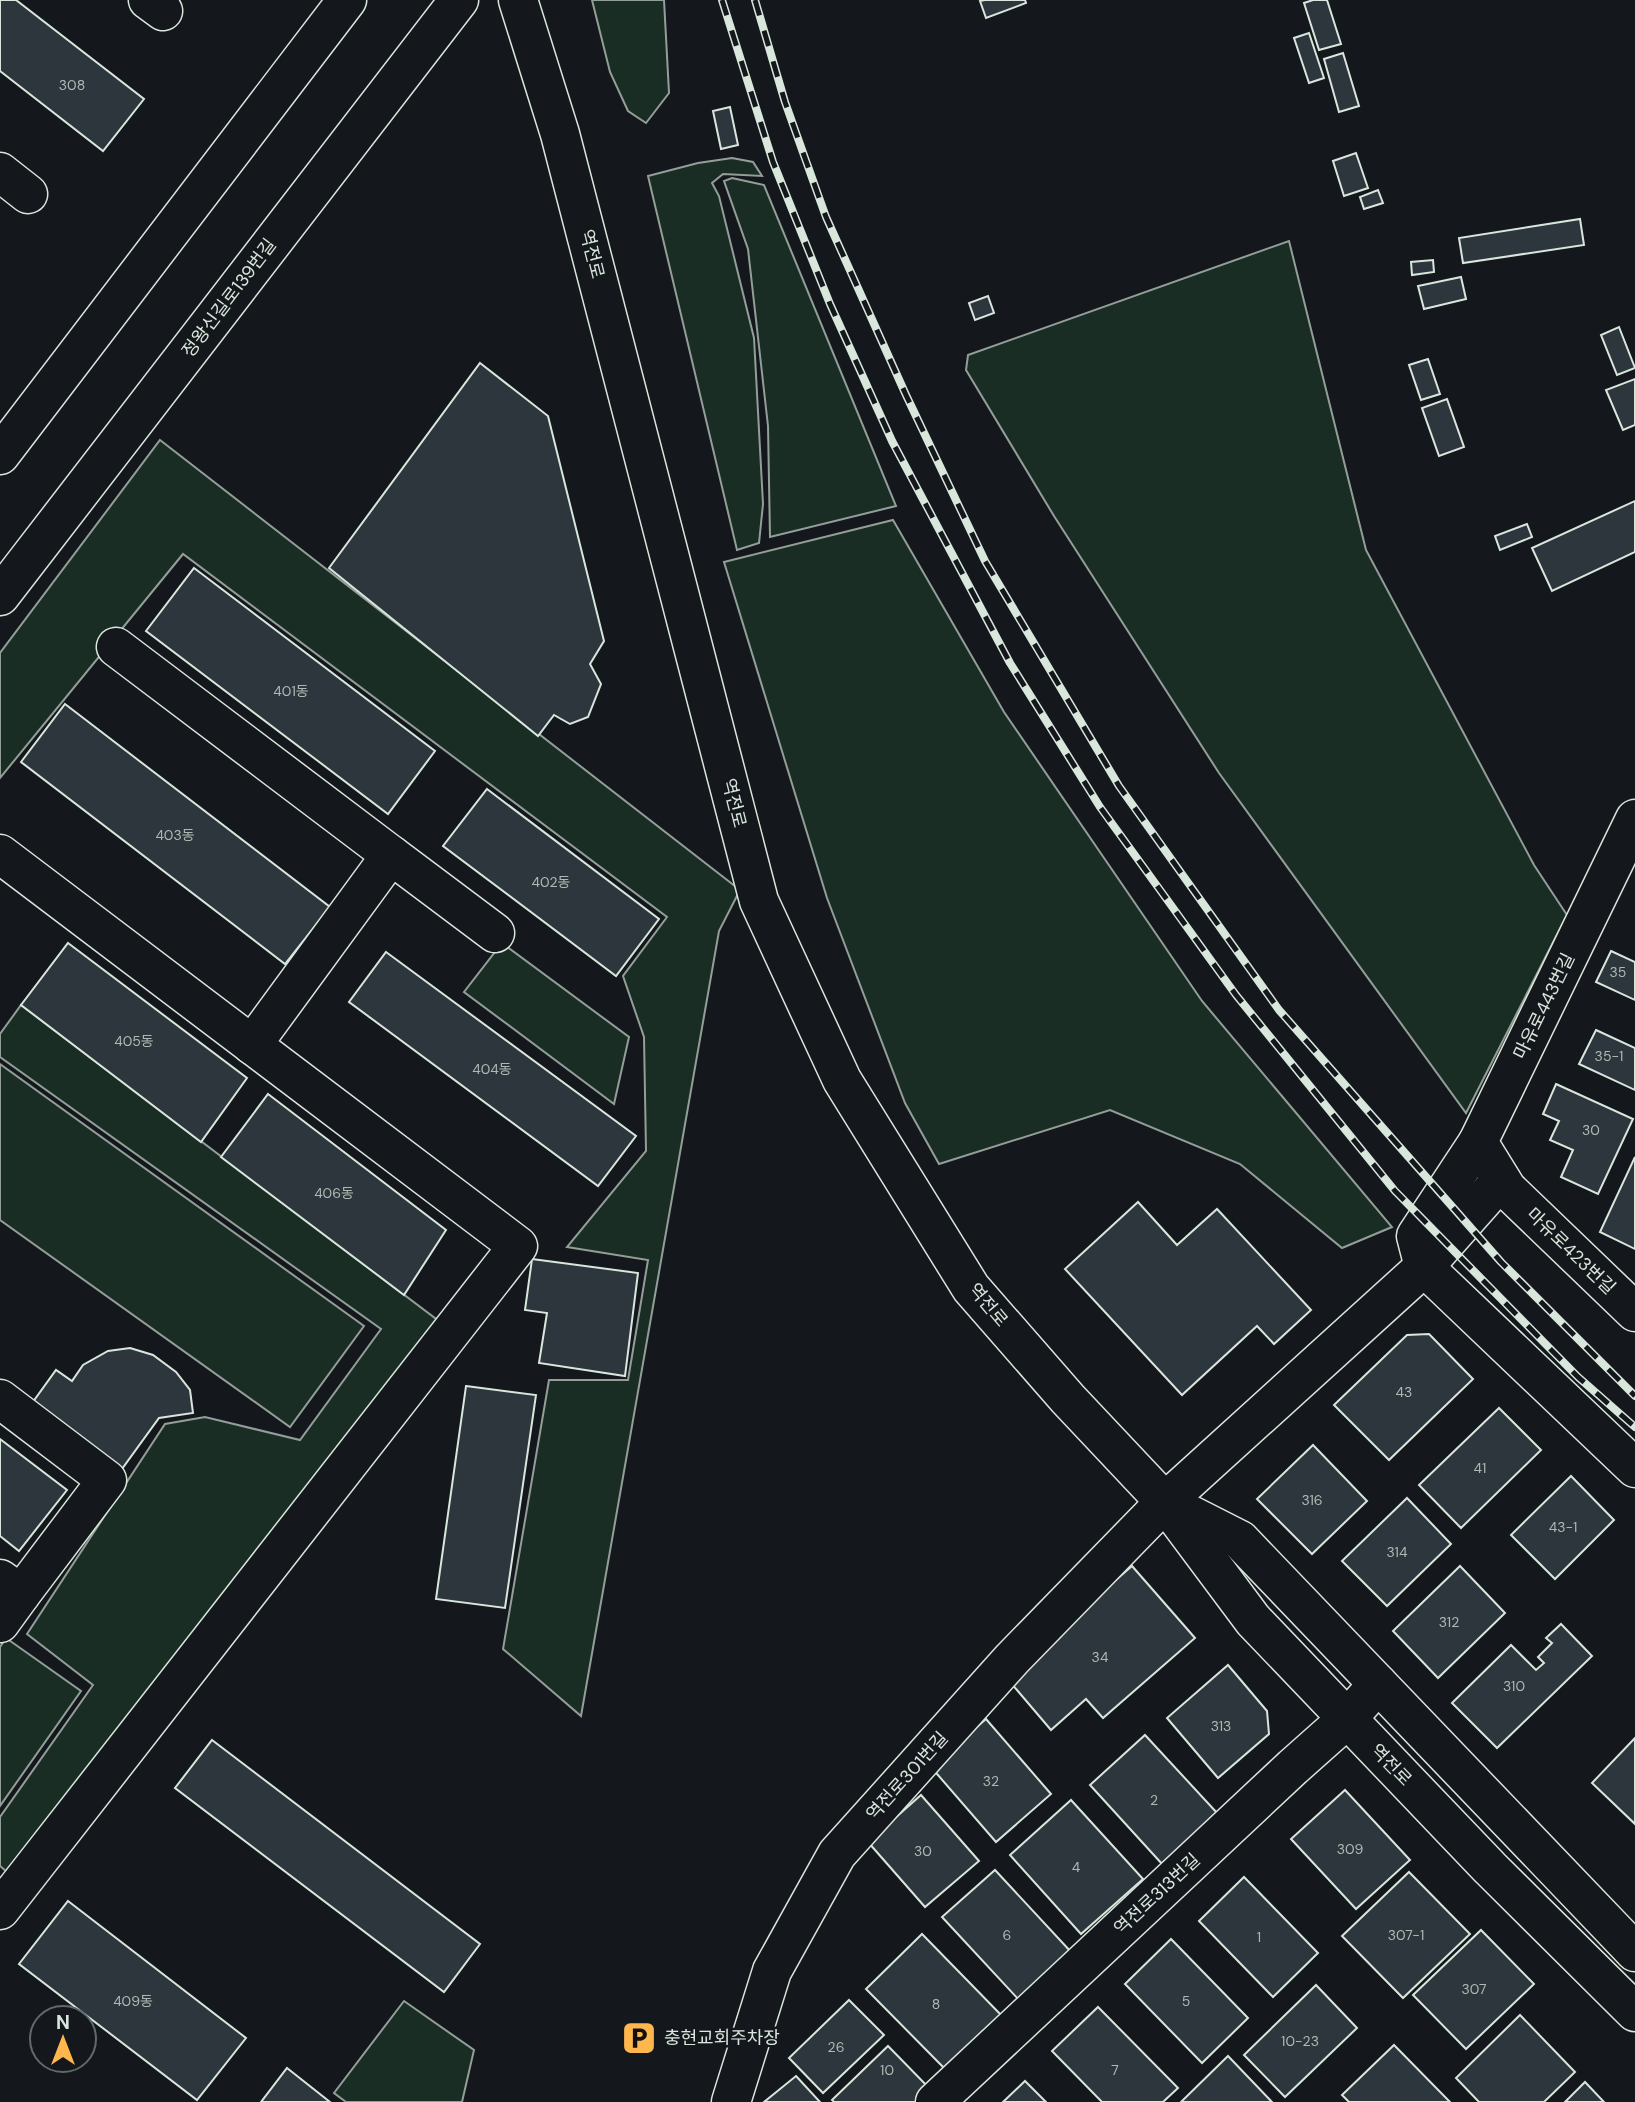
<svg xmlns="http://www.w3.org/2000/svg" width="1635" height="2102" font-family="'DM Sans','Noto Sans KR',sans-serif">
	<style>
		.green { fill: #1a2d24; stroke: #939e99; stroke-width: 2 }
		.building { fill: #2c363c; stroke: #d8e6dc; stroke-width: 2 }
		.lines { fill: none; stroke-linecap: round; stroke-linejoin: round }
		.minor-casing { stroke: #d8e6dc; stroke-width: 41 }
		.major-casing { stroke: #d8e6dc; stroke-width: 41 }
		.minor { stroke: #14181c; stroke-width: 38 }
		.major { stroke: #14181c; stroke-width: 38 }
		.rail-casing { stroke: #d8e6dc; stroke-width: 8 }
		.rail { stroke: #14181c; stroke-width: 5; stroke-dasharray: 16; stroke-linecap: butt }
		.labels { text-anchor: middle; stroke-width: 5; stroke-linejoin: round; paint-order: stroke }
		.number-label { font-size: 14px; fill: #adbab4 }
		.street-label { font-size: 18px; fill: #d8e6dc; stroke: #14181c }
		.poi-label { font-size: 18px; fill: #d8e6dc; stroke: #14181c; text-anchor: start }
	</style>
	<rect width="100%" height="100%" fill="#14181c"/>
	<g class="green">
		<polygon points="592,0 664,0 669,93 646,123 628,111 610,72"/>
		<polygon points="732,158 753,162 762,176 723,174 712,183 719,196 754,338 763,504 759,543 737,550 648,176 698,163"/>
		<polygon points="732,178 764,185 896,506 770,537 768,426 748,249 724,181"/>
		<polygon points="1289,241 1366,550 1534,865 1567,915 1466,1113 1219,773 1054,516 966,370 968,355"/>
		<polygon points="160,440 740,890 719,931 581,1716 503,1649 549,1380 628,1380 648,1260 567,1247 646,1151 644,1037 623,976 667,917 183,554 0,778 0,653"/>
		<polygon points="893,520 1004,712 1202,1001 1392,1227 1342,1248 1240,1164 1110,1110 939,1164 905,1103 827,898 724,562"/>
		<polygon points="502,943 629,1037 614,1104 464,992"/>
		<polygon points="21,1005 452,1331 21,1884 0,1866 0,1817 93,1685 27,1634 165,1424 205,1417 300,1440 381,1329 0,1057 0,1034"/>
		<polygon points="0,1064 364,1326 290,1427 0,1220"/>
		<polygon points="6,1638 81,1691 0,1806 0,1647"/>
		<polygon points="404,2001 474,2050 462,2102 346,2102 334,2093"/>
	</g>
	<g class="building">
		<polygon points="0,0 16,0 144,99 103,151 0,71"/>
		<polygon points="985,0 1025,0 1026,3 986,18 980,1"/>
		<polygon points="1313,0 1327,0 1341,44 1319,50 1304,3"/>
		<polygon points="1309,33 1324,78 1309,83 1294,38"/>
		<polygon points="1343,53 1359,106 1339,112 1324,59"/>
		<polygon points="730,107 738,145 721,149 713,111"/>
		<polygon points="1356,153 1368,188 1344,196 1333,161"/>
		<polygon points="1378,190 1383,203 1364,209 1360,197"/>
		<polygon points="1580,219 1584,245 1463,263 1459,238"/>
		<polygon points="1433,260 1434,272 1412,275 1411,262"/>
		<polygon points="1461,277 1466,299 1424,309 1418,286"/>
		<polygon points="988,296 994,313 975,320 969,303"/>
		<polygon points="1619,327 1635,368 1617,375 1601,335"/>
		<polygon points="1428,359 1440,394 1421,400 1409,365"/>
		<polygon points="480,363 548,416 604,641 590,664 601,684 588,717 570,724 554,715 538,736 329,568"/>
		<polygon points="1635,379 1635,425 1623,430 1606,390"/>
		<polygon points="1447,399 1464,447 1439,456 1422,408"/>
		<polygon points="1635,501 1635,552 1552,591 1532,548"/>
		<polygon points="1527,524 1532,537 1500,550 1495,536"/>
		<polygon points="194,568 435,751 388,814 146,631"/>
		<polygon points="65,704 330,907 285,964 21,762"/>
		<polygon points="487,789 659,919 616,976 443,846"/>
		<polygon points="68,943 247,1078 201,1142 21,1005"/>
		<polygon points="1611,951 1635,962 1635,1000 1596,982"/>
		<polygon points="386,952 636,1136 598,1186 349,1002"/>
		<polygon points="1596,1030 1635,1048 1635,1090 1579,1064"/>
		<polygon points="1556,1084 1633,1119 1598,1194 1561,1177 1573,1150 1550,1140 1559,1121 1543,1114"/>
		<polygon points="268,1094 446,1230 404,1295 221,1157"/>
		<polygon points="1635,1157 1635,1249 1600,1232"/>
		<polygon points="1138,1202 1177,1245 1217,1209 1311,1310 1274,1344 1257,1326 1182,1395 1065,1269"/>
		<polygon points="532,1259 638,1273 625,1376 539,1363 547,1313 525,1310"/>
		<polygon points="1429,1334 1473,1379 1389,1460 1334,1405 1407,1335"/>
		<polygon points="130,1348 153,1355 176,1372 190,1390 193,1413 159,1418 119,1473 30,1406 56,1370 72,1381 83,1365 108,1351"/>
		<polygon points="466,1386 536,1395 505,1608 436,1599"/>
		<polygon points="1499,1408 1541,1450 1461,1528 1419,1485"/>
		<polygon points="0,1439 67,1490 19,1551 0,1536"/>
		<polygon points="1313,1445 1367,1501 1312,1554 1257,1499"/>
		<polygon points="1571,1476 1614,1520 1555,1579 1511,1535"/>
		<polygon points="1407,1498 1451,1544 1387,1606 1342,1561"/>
		<polygon points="1132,1566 1195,1638 1103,1718 1086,1699 1051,1730 1005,1676"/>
		<polygon points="1460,1566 1505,1613 1438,1678 1393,1631"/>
		<polygon points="1561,1624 1592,1656 1497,1748 1452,1703 1511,1645 1536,1670 1544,1663 1538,1657 1552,1643 1546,1638"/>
		<polygon points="1228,1665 1267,1711 1269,1734 1218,1778 1167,1718"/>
		<polygon points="986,1719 1051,1794 996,1842 931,1767"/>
		<polygon points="1145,1735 1218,1814 1163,1865 1090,1785"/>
		<polygon points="1635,1738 1635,1824 1592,1783"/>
		<polygon points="212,1740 480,1944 444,1992 175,1788"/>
		<polygon points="1345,1790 1410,1860 1356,1909 1291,1839"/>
		<polygon points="921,1795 979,1861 925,1907 868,1842"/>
		<polygon points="1071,1800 1143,1879 1081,1934 1010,1855"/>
		<polygon points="995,1870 1072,1953 1020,2001 942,1917"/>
		<polygon points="1409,1872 1470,1934 1403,1998 1342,1936"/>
		<polygon points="1244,1877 1318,1953 1273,1997 1199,1921"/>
		<polygon points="68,1901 246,2038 197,2100 19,1964"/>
		<polygon points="1481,1930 1534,1984 1466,2049 1413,1995"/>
		<polygon points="922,1934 1005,2019 949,2073 866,1989"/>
		<polygon points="1171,1939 1248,2018 1202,2063 1125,1984"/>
		<polygon points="1316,1985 1357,2028 1285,2097 1244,2055"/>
		<polygon points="849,2000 884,2035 823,2093 789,2058"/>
		<polygon points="1098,2007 1178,2088 1163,2102 1102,2102 1052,2051"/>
		<polygon points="1520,2015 1575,2072 1544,2102 1479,2102 1456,2078"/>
		<polygon points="1394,2045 1450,2102 1349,2102 1342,2095"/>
		<polygon points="888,2046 934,2093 925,2102 834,2102 832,2100"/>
		<polygon points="1228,2056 1272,2102 1181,2102"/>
		<polygon points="287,2068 330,2102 261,2102"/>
		<polygon points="796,2076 820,2102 764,2102"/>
		<polygon points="1025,2081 1046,2102 1003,2102"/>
		<polygon points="1585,2082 1604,2102 1565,2102"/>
	</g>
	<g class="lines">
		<g class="minor-casing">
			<g id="minor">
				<polyline points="148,0 163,11"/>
				<polyline points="0,172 28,194"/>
				<polyline points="0,455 347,0"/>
				<polyline points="0,596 459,0"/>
				<polyline points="116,647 391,855 252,1045"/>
				<polyline points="1635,819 1478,1142 1507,1189 1635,1312"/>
				<polyline points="0,854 518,1246 0,1910"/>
				<polyline points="391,855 495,933"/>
				<polyline points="1478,1142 1416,1236 1424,1267 1635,1468"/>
				<polyline points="0,1399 107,1480 21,1594"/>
				<polyline points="0,1579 21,1594 0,1623"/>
				<polyline points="731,2102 772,1971 837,1854 1012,1659 1165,1502 1424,1267 1501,1180"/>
				<polyline points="935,2102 1293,1767 1347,1719 1378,1684"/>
			</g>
		</g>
		<g class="major-casing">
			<g id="major">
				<polyline points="518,0 560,134 759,901 842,1080 971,1288 1068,1399 1165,1502 1253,1620 1490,1868 1635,2012"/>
				<polyline points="1171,1505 1240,1540 1635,1952"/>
			</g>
		</g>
		<use href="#minor" class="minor"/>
		<use href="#major" class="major"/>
		<g class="rail-casing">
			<g id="rail">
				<polyline points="722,0 773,162 830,304 892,441 1010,663 1100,807 1236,995 1395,1191 1578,1377 1635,1427"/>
				<polyline points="755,0 785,102 826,217 906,395 985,561 1119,786 1279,1010 1501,1262 1635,1396"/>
			</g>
		</g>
		<use href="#rail" class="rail"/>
	</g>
	<defs>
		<g id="parking-square" transform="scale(1.75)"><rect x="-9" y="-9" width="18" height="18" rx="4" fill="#ffb74d" stroke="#14181c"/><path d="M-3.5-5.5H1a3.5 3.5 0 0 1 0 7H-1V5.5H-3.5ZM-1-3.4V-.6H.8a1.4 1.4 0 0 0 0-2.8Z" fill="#111"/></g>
	</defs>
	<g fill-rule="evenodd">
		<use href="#parking-square" x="639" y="2038"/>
	</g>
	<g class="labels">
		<g class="number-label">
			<text x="72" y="90">308</text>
			<text x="291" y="696">401동</text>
			<text x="175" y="840">403동</text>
			<text x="551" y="887">402동</text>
			<text x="1618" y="977">35</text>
			<text x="134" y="1046">405동</text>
			<text x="1609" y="1061">35-1</text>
			<text x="492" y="1074">404동</text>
			<text x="1591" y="1135">30</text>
			<text x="334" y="1198">406동</text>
			<text x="1404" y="1397">43</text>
			<text x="1480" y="1473">41</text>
			<text x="1312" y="1505">316</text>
			<text x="1563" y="1532">43-1</text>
			<text x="1397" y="1557">314</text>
			<text x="1449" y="1627">312</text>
			<text x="1100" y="1662">34</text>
			<text x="1514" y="1691">310</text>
			<text x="1221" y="1731">313</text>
			<text x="991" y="1786">32</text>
			<text x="1154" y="1805">2</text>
			<text x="1350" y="1854">309</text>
			<text x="923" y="1856">30</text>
			<text x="1076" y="1872">4</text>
			<text x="1007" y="1940">6</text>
			<text x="1406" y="1940">307-1</text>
			<text x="1259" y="1942">1</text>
			<text x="1474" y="1994">307</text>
			<text x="133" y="2006">409동</text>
			<text x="1186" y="2006">5</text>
			<text x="936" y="2009">8</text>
			<text x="1300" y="2046">10-23</text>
			<text x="836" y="2052">26</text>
			<text x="887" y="2075">10</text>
			<text x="1115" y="2075">7</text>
		</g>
		<g class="street-label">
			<text transform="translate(592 254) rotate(76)" y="6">역전로</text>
			<text transform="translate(229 298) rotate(-53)" y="6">정왕신길로139번길</text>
			<text transform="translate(734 803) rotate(76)" y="6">역전로</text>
			<text transform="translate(1544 1006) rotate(-64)" y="6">마유로443번길</text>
			<text transform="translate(1571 1251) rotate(44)" y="6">마유로423번길</text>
			<text transform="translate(988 1305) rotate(50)" y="6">역전로</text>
			<text transform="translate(1391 1765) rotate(46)" y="6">역전로</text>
			<text transform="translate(907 1776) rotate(-48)" y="6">역전로301번길</text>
			<text transform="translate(1157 1894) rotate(-43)" y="6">역전로313번길</text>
		</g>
		<g class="poi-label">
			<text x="664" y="2044">충현교회주차장</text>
		</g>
	</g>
	<g transform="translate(63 2039)"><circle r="33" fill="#14181c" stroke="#626a69" stroke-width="2"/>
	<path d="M0-5L12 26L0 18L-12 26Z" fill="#ffb74d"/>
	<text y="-10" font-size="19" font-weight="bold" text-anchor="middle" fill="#d8e6dc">N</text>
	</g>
</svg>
